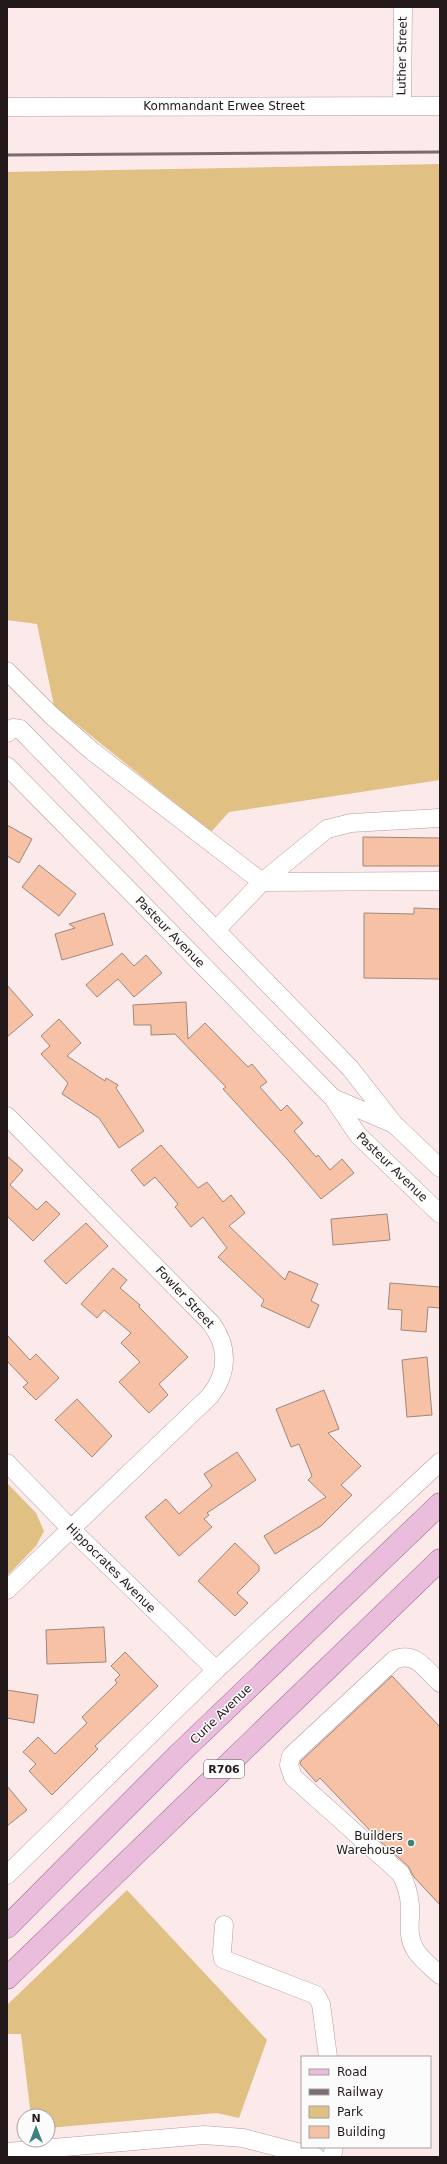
<svg xmlns="http://www.w3.org/2000/svg" width="447" height="2164" font-family="'DejaVu Sans',sans-serif">
	<style>
		.green { fill: #e1c083 }
		.building { fill: #f7c1a6; stroke: #9e877b }
		.lines { fill: none; stroke-linecap: round; stroke-linejoin: round }
		.minor-casing { stroke: #b89b9d; stroke-width: 19 }
		.major-casing { stroke: #9a6788; stroke-width: 23 }
		.minor { stroke: #fff; stroke-width: 18 }
		.major { stroke: #e9bddb; stroke-width: 22 }
		.rail { stroke: #7a6c6d; stroke-width: 3 }
		.poi-dot { fill: #3d837b; stroke: #fbfbfb; stroke-width: 1.5 }
		.labels { text-anchor: middle; stroke-width: 3; stroke-linejoin: round; paint-order: stroke }
		.shield { fill: #fbfbfb; stroke: #645d5e; stroke-width: 1 }
		.shield-label { font-size: 11px; font-weight: bold; fill: #24191a }
		.street-label { font-size: 12px; fill: #24191a; stroke: #fbfbfb }
		.poi-label { font-size: 12px; fill: #24191a; stroke: #fbfbfb; text-anchor: end }
	</style>
	<rect width="100%" height="100%" fill="#fce9ea"/>
	<g class="green">
		<polygon points="440,164 440,780 229,812 211,832 54,706 37,624 7,620 7,172"/>
		<polygon points="7,1483 36,1513 44,1531 36,1546 7,1576"/>
		<polygon points="127,1890 267,2040 239,2118 217,2113 48,2128 48,2116 31,2116 21,2034 7,2034 7,2005"/>
	</g>
	<g class="building">
		<polygon points="7,825 32,839 19,863 7,856"/>
		<polygon points="363,837 440,838 440,866 363,866"/>
		<polygon points="39,865 76,894 59,916 22,887"/>
		<polygon points="414,908 440,909 440,979 364,978 364,913 414,914"/>
		<polygon points="104,913 113,945 62,960 55,934 75,928 69,924"/>
		<polygon points="122,953 134,966 146,955 162,973 134,997 118,979 97,997 86,985"/>
		<polygon points="7,985 33,1015 7,1037"/>
		<polygon points="186,1002 188,1039 205,1023 248,1067 252,1064 267,1082 260,1087 281,1111 287,1105 303,1123 294,1131 316,1157 318,1155 330,1170 342,1159 354,1173 321,1199 287,1159 223,1089 226,1087 175,1034 151,1035 151,1025 134,1025 133,1005"/>
		<polygon points="59,1019 81,1043 67,1056 105,1081 106,1078 118,1085 116,1088 144,1131 119,1148 99,1118 62,1094 68,1083 41,1054 50,1046 41,1036"/>
		<polygon points="161,1145 198,1188 207,1182 223,1202 231,1195 245,1213 229,1226 285,1280 289,1271 318,1284 311,1301 319,1305 309,1328 261,1306 264,1300 218,1257 227,1248 203,1217 191,1227 175,1207 178,1204 155,1177 144,1186 131,1170"/>
		<polygon points="7,1156 23,1170 10,1185 37,1210 46,1201 60,1214 33,1241 7,1216"/>
		<polygon points="387,1214 390,1240 333,1245 331,1219"/>
		<polygon points="86,1223 108,1246 66,1284 44,1261"/>
		<polygon points="113,1268 127,1280 120,1288 140,1305 139,1307 188,1357 159,1384 168,1395 149,1413 119,1382 140,1362 121,1343 131,1333 104,1310 97,1318 81,1304"/>
		<polygon points="390,1283 440,1287 440,1308 428,1307 426,1332 401,1330 402,1310 388,1309"/>
		<polygon points="7,1335 30,1360 36,1354 59,1378 36,1400 23,1387 28,1383 7,1361"/>
		<polygon points="427,1357 432,1415 407,1417 402,1360"/>
		<polygon points="324,1390 339,1429 328,1433 361,1466 341,1485 352,1495 321,1526 275,1554 264,1536 326,1497 308,1480 312,1476 299,1444 291,1447 276,1409"/>
		<polygon points="77,1399 112,1436 92,1457 55,1420"/>
		<polygon points="237,1452 256,1480 207,1513 209,1515 204,1519 212,1527 179,1556 145,1517 166,1499 179,1514 212,1486 204,1474"/>
		<polygon points="235,1543 259,1566 259,1571 237,1593 248,1603 235,1616 198,1581"/>
		<polygon points="104,1627 106,1662 47,1664 46,1630"/>
		<polygon points="125,1652 158,1686 95,1746 98,1749 52,1795 29,1771 36,1764 23,1752 38,1737 55,1754 87,1723 82,1717 117,1683 115,1680 120,1675 111,1666"/>
		<polygon points="392,1676 440,1727 440,1905 414,1877 408,1866 380,1841 320,1778 316,1782 300,1764 301,1761"/>
		<polygon points="7,1690 38,1695 34,1723 7,1718"/>
		<polygon points="7,1786 27,1810 7,1826"/>
	</g>
	<g class="lines">
		<g class="minor-casing">
			<g id="minor">
				<polyline points="402,105 403,7"/>
				<polyline points="7,107 440,106"/>
				<polyline points="7,671 51,715 92,751 262,882 216,930"/>
				<polyline points="7,733 13,728 20,729 350,1068 394,1124"/>
				<polyline points="7,766 333,1098 358,1135 440,1214"/>
				<polyline points="440,818 351,823 327,829 262,882 440,881"/>
				<polyline points="333,1098 394,1124 440,1168"/>
				<path d="M7,1116L211,1323C229,1347 228,1373 210,1396L7,1590"/>
				<polyline points="7,1463 71,1529 216,1670"/>
				<path d="M440,1683C426,1670 415,1650 394,1660L291,1756L289,1765L293,1777L401,1874C406,1884 409,1894 410,1905C411,1921 406,1936 416,1951C422,1960 432,1968 440,1975"/>
				<polyline points="7,1875 216,1670 440,1462"/>
				<polyline points="224,1925 222,1952 223,1959 316,1995 321,2004 328,2057"/>
				<polyline points="7,2152 204,2135 243,2138 316,2157"/>
				<polyline points="332,2157 334,2147"/>
			</g>
		</g>
		<g class="major-casing">
			<g id="major">
				<polyline points="7,1927 176,1757 440,1504"/>
				<polyline points="7,1978 440,1560"/>
			</g>
		</g>
		<use href="#minor" class="minor"/>
		<use href="#major" class="major"/>
		<polyline class="rail" points="7,155 440,152"/>
	</g>
	<circle class="poi-dot" cx="411" cy="1843" r="4"/>
	<g class="labels">
		<rect class="shield" x="204" y="1760" width="40" height="18" rx="3"/>
		<g class="shield-label">
			<text x="224" y="1773">R706</text>
		</g>
		<g class="street-label">
			<text transform="translate(402 56) rotate(-89)" y="4">Luther Street</text>
			<text x="224" y="110">Kommandant Erwee Street</text>
			<text transform="translate(170 932) rotate(46)" y="4">Pasteur Avenue</text>
			<text transform="translate(392 1167) rotate(44)" y="4">Pasteur Avenue</text>
			<text transform="translate(185 1297) rotate(47)" y="4">Fowler Street</text>
			<text transform="translate(111 1568) rotate(45)" y="4">Hippocrates Avenue</text>
			<text transform="translate(221 1714) rotate(-44)" y="4">Curie Avenue</text>
		</g>
		<g class="poi-label">
			<text x="403" y="1840">Builders<tspan x="403" dy="14">Warehouse</tspan></text>
		</g>
	</g>
	<rect width="447" height="2164" fill="none" stroke="#24191a" stroke-width="16"/>
	<rect x="301" y="2056" width="130" height="92" fill="#fbfbfb" stroke="#a5a1a1"/>
	<rect x="309" y="2069" width="20" height="6" fill="#e9bddb" stroke="#a5a1a1"/>
	<text x="337" y="2076" font-size="12" fill="#24191a">Road</text>
	<rect x="309" y="2089" width="20" height="6" fill="#7a6c6d" stroke="#a5a1a1"/>
	<text x="337" y="2096" font-size="12" fill="#24191a">Railway</text>
	<rect x="309" y="2106" width="20" height="12" fill="#e1c083" stroke="#a5a1a1"/>
	<text x="337" y="2116" font-size="12" fill="#24191a">Park</text>
	<rect x="309" y="2126" width="20" height="12" fill="#f7c1a6" stroke="#a5a1a1"/>
	<text x="337" y="2136" font-size="12" fill="#24191a">Building</text>
	<g transform="translate(36 2128)"><circle r="19" fill="#fbfbfb" stroke="#a5a1a1"/>
	<path d="M0-3L7 15L0 10L-7 15Z" fill="#3d837b"/>
	<text y="-6" font-size="11" font-weight="bold" text-anchor="middle" fill="#24191a">N</text>
	</g>
</svg>
